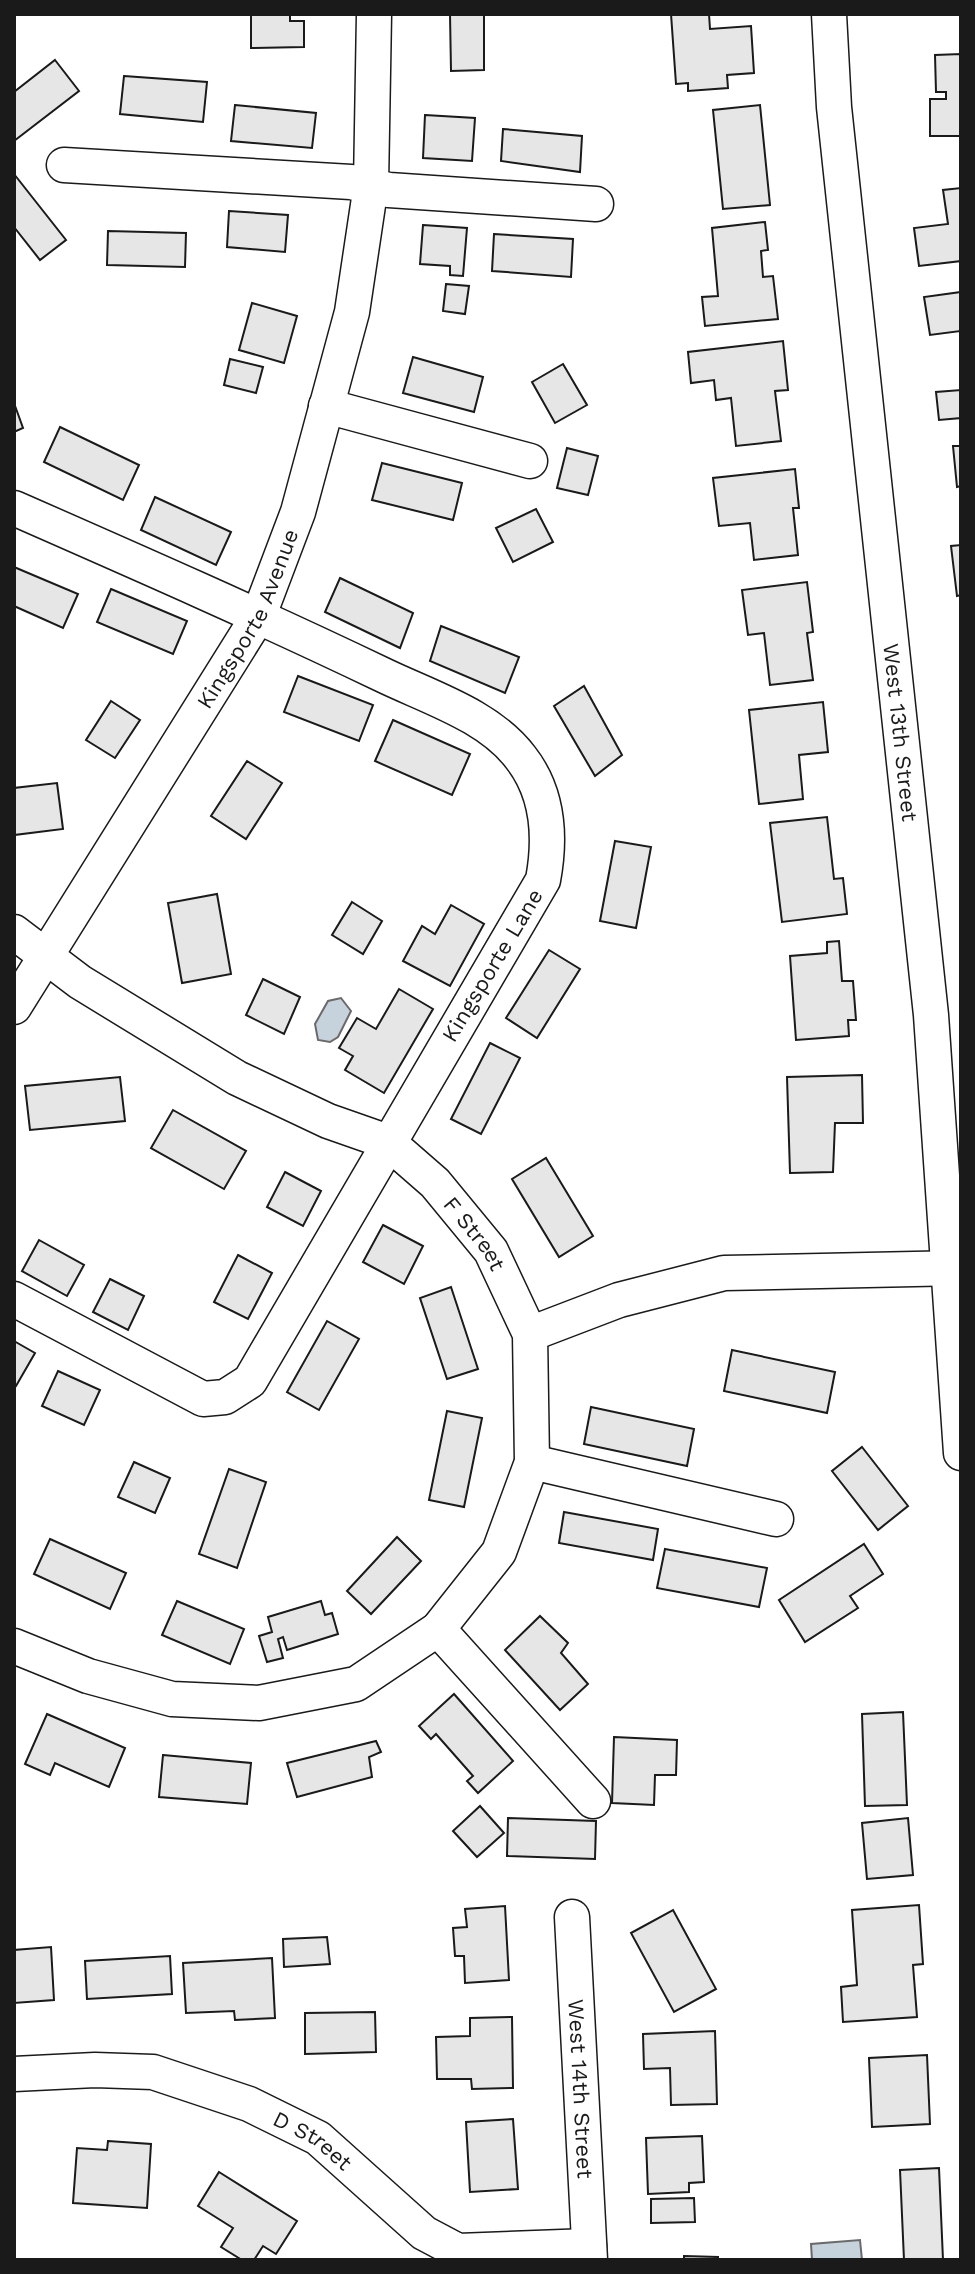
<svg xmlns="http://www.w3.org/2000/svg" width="975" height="2274" font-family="'Work Sans',sans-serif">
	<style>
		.water { fill: #c6d2dc; stroke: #6a6a6a; stroke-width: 2 }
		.building { fill: #e6e6e6; stroke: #1a1a1a; stroke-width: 2 }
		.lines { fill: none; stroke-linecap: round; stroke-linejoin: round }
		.minor-casing { stroke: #1a1a1a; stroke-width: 37 }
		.minor { stroke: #fff; stroke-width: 34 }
		.labels { text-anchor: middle; stroke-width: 6; stroke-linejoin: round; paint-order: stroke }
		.street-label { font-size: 22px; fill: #1a1a1a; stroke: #fff }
	</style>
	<rect width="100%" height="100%" fill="#fff"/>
	<g class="water">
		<polygon points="341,998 351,1011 338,1037 330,1042 318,1040 315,1024 328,1001"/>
		<polygon points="860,2240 862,2260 812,2260 811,2244"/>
	</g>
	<g class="building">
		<polygon points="251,14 290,14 290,21 304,21 304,47 251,48"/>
		<polygon points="450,14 484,14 484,70 451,71"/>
		<polygon points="671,14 709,14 710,29 751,26 754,73 727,75 728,88 688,91 688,83 676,84"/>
		<polygon points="961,54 961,136 930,136 930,99 946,99 946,92 936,92 935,55"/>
		<polygon points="55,60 79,91 14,141 14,92"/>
		<polygon points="124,76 207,82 203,122 120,114"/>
		<polygon points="235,105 316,113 312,148 231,141"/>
		<polygon points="760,105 770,205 723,209 713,110"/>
		<polygon points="425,115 475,118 472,161 423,158"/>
		<polygon points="503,129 582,136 580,172 501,161"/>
		<polygon points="14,174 66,240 40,260 14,227"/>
		<polygon points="961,188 961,261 919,266 914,228 948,224 943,190"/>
		<polygon points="229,211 288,215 285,252 227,247"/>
		<polygon points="765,222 768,250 761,251 763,277 773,276 778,319 705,326 702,297 718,296 712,228"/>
		<polygon points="423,225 467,228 463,276 450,275 450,266 420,264"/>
		<polygon points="108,231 186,233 185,267 107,265"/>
		<polygon points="494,234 573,239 571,277 492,271"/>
		<polygon points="446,284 469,286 465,314 443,311"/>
		<polygon points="961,292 961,336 960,331 930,335 924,297"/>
		<polygon points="252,303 297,316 284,363 239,350"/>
		<polygon points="783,341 788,390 775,391 781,441 736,446 731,398 716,400 714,380 691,383 688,352"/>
		<polygon points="413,357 483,377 474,412 403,393"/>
		<polygon points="230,359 263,367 256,393 224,385"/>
		<polygon points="563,364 587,405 555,423 532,382"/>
		<polygon points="961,390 961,418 939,420 936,392"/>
		<polygon points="14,403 23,428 14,432"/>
		<polygon points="60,427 139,465 123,500 44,462"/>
		<polygon points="953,446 961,446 961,486 957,487"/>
		<polygon points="567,448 598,456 588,495 557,488"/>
		<polygon points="382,463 462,483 453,520 372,500"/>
		<polygon points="795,469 799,508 793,508 798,555 754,560 750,523 719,526 713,478"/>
		<polygon points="155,497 231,532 216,565 141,530"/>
		<polygon points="536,509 553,542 513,562 496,528"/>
		<polygon points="961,545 961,595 957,596 951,546"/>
		<polygon points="14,567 78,594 63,628 14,606"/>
		<polygon points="340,578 413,613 400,648 325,612"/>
		<polygon points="807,582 813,632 807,633 813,680 770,685 764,633 748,635 742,590"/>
		<polygon points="111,589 187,621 173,654 97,622"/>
		<polygon points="441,626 519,657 505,693 430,661"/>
		<polygon points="298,676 373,705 359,741 284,712"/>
		<polygon points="584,686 622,755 595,776 554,706"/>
		<polygon points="111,701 140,720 115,758 86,740"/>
		<polygon points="823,702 828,752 799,755 803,799 759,804 749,710"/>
		<polygon points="393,720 470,754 452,795 375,761"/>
		<polygon points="247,761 282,783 246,839 211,816"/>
		<polygon points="57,783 63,829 14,835 14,788"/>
		<polygon points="827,817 834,879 843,878 847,914 782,922 770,823"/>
		<polygon points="615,841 651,847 636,928 600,921"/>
		<polygon points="217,894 231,974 182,983 168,903"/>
		<polygon points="352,902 382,921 363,954 332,935"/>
		<polygon points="451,905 484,924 450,986 403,961 422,926 435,934"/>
		<polygon points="839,941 842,981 853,981 856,1020 848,1020 849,1036 796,1040 790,956 827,953 827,942"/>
		<polygon points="549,950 580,969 537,1038 506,1018"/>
		<polygon points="263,979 300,997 284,1034 246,1015"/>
		<polygon points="399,989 433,1009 384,1093 345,1070 353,1056 339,1048 357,1018 376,1029"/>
		<polygon points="490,1043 520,1058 481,1134 451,1119"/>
		<polygon points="862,1075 863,1123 835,1123 833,1172 790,1173 787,1077"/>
		<polygon points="120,1077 125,1121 30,1130 25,1086"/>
		<polygon points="173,1110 246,1151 224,1189 151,1148"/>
		<polygon points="546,1158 593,1236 559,1257 512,1179"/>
		<polygon points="285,1172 321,1191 303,1226 267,1207"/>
		<polygon points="383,1225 423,1246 404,1284 363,1262"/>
		<polygon points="39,1240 84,1265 67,1296 22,1271"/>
		<polygon points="238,1255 272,1273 248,1319 214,1302"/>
		<polygon points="110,1279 144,1296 128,1330 93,1312"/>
		<polygon points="451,1287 478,1369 447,1379 420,1298"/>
		<polygon points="327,1321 359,1339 319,1410 287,1392"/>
		<polygon points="14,1341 35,1353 16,1386 14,1385"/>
		<polygon points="732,1350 835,1372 827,1413 724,1391"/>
		<polygon points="58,1371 100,1390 84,1425 42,1406"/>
		<polygon points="591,1407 694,1429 687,1466 584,1444"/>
		<polygon points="447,1411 482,1418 464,1507 429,1500"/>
		<polygon points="862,1447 908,1506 878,1530 832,1471"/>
		<polygon points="134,1462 170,1478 155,1513 118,1497"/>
		<polygon points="229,1469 266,1482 237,1568 199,1554"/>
		<polygon points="564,1512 658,1529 653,1560 559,1543"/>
		<polygon points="397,1537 421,1561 371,1614 347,1591"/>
		<polygon points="50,1539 126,1573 110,1609 34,1574"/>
		<polygon points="864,1544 883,1574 850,1596 858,1608 805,1642 779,1600"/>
		<polygon points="665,1549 767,1568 759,1607 657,1588"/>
		<polygon points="177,1601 244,1629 230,1664 162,1635"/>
		<polygon points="321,1601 325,1615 332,1613 338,1634 287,1650 283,1637 278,1639 283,1658 267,1662 259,1636 272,1632 268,1617"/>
		<polygon points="540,1616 568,1643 561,1653 588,1684 560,1710 505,1650"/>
		<polygon points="454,1694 513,1761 478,1793 467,1781 473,1776 436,1734 431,1739 419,1726"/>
		<polygon points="903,1712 907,1805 865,1806 862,1714"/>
		<polygon points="47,1714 125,1748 109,1787 55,1763 50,1775 25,1764"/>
		<polygon points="614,1737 677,1740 676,1775 655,1775 654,1805 612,1803"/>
		<polygon points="376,1741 381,1752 369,1757 372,1777 297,1797 287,1763"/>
		<polygon points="163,1755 251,1763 247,1804 159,1797"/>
		<polygon points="480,1806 504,1833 477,1857 453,1831"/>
		<polygon points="508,1818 596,1821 595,1859 507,1856"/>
		<polygon points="908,1818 913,1875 867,1879 862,1823"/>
		<polygon points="919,1905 923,1964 913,1965 917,2017 843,2022 841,1987 857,1985 852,1910"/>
		<polygon points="505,1906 509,1980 465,1983 464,1956 455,1956 453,1928 467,1927 465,1909"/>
		<polygon points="673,1910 716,1989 674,2012 631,1933"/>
		<polygon points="327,1937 330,1964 284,1967 283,1939"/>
		<polygon points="51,1947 54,2000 14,2003 14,1950"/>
		<polygon points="170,1956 172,1994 87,1999 85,1961"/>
		<polygon points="272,1958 275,2018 235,2020 234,2011 186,2013 183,1963"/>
		<polygon points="375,2012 376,2052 305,2054 305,2013"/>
		<polygon points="512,2017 513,2088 472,2089 471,2079 437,2079 436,2037 470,2036 470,2018"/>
		<polygon points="715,2031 717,2104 671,2105 670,2068 644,2069 643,2034"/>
		<polygon points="927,2055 930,2124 872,2127 869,2058"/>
		<polygon points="513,2119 518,2189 470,2192 466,2122"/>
		<polygon points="702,2136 704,2182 689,2183 689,2192 648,2194 646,2138"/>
		<polygon points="108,2141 151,2144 147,2208 73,2203 77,2148 107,2150"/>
		<polygon points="939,2168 943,2260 904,2260 900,2170"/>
		<polygon points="219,2172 297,2221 276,2254 263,2246 254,2260 242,2260 221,2247 233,2228 198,2206"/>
		<polygon points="694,2198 695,2222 651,2223 651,2199"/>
		<polygon points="684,2256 718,2257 718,2260 684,2260"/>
	</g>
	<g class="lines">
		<g class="minor-casing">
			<g id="minor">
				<path id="s1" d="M829,14L834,107L931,1015L961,1453"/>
				<polyline points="64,165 351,182 389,190 596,204"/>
				<polyline points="326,406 530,461"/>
				<path d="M14,508C137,562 260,616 381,674C428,697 489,715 521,758C549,794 551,837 543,880L250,1381L225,1397L203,1399L14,1299"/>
				<path id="s2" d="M14,932L80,982L237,1078L328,1121L388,1142L435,1183L491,1251L530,1334L532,1462L499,1552L438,1629L356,1684L259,1703L172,1699L88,1676L14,1646"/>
				<path id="s3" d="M14,1007L259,615L298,512L352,312L371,185L374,14"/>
				<polyline points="530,1334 619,1300 724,1273 961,1268"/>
				<polyline points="532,1462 776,1519"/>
				<polyline points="438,1629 593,1801"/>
				<path id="s4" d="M572,1917L590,2260"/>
				<path id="s5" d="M14,2074L95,2070L153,2072L249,2104L318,2138L424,2233L458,2251L589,2246"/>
			</g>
		</g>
		<use href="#minor" class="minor"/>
	</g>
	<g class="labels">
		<g class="street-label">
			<text dy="8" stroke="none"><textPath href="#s3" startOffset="454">Kingsporte Avenue</textPath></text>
			<text dy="8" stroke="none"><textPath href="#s1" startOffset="722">West 13th Street</textPath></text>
			<text transform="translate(492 965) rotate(-59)" y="8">Kingsporte Lane</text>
			<text dy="8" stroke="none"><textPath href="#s2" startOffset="558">F Street</textPath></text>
			<text dy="8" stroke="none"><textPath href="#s4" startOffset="172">West 14th Street</textPath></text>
			<text dy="8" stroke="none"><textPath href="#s5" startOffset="314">D Street</textPath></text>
		</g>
	</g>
	<rect width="975" height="2274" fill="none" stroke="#1a1a1a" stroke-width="32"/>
</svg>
